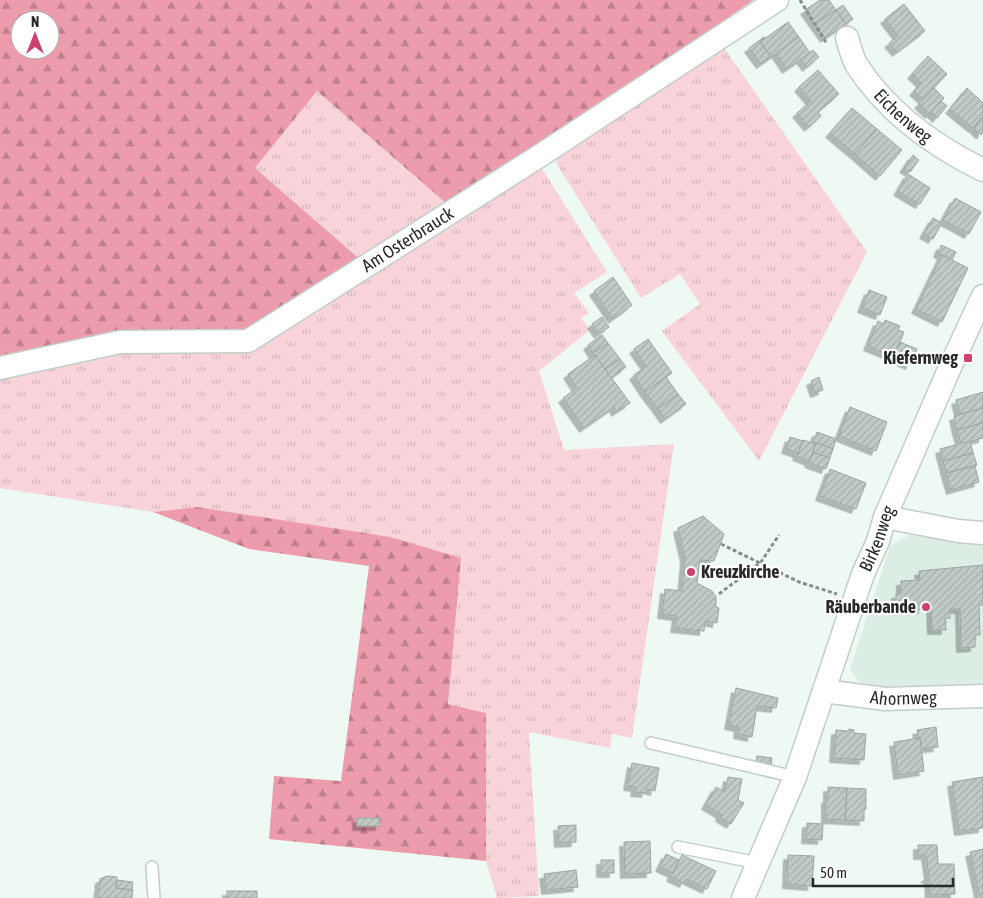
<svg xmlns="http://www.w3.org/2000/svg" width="983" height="898" font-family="'Asap Condensed',sans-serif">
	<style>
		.built { fill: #dceee4 }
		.grass { fill: url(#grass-tufts) }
		.forest { fill: url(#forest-firs); fill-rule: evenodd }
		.building { fill: url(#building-hatch); stroke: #9ca6a0; filter: url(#shadow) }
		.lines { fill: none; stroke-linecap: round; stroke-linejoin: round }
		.service-casing { stroke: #c3cdc7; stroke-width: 14 }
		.minor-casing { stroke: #c3cdc7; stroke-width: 25 }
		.path { stroke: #878e89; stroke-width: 3; stroke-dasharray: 4 2.5; stroke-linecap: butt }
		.service { stroke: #fff; stroke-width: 11 }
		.minor { stroke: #fff; stroke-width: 22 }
		.poi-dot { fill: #ce406d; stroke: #fff; stroke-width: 2 }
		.labels { text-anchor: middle; stroke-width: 4.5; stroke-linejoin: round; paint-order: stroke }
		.street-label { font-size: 18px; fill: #272b28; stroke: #fff }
		.poi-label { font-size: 18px; font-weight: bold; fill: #272b28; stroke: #fff; text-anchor: end }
	</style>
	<defs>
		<pattern id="grass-tufts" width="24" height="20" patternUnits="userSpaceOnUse" patternTransform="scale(1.25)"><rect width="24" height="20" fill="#f8d4da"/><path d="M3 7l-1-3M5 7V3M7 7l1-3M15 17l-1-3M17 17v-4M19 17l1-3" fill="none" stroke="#d5b6bb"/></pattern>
		<pattern id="forest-firs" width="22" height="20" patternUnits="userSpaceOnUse" patternTransform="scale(1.25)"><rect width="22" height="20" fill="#ec9cad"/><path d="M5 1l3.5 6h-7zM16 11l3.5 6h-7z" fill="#bf7f8d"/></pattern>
		<pattern id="building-hatch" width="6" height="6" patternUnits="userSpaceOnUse" patternTransform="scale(1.25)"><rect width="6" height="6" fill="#c1cbc5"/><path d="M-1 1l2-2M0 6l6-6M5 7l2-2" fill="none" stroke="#a6aea9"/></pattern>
		<filter id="shadow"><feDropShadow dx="-4.5" dy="4.5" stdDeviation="0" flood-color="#0004"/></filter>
	</defs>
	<rect width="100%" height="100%" fill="#eff9f3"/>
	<polygon class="built" points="909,535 983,544 983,688 884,692 859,682 850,669 890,546"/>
	<g class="grass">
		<polygon points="724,48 867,252 759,461 662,331 700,304 680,274 641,298 556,163 562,147"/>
		<polygon points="317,91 447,204 362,261 255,168"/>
		<polygon points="541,167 607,272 574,293 589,313 581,318 590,330 539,371 564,450 674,444 632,738 612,734 610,748 529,732 539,896 497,898 486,861 486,713 448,704 461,558 197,507 153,512 0,488 0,368 120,342 248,341"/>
	</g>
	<g class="forest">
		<path d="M0,0H753L537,151L447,204L317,91L255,168L362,261L248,341L120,342L0,368ZM20,20H50V50H20Z"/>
		<polygon points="197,507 390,537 461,558 448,704 486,713 486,861 269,839 274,776 341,781 369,566 249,549 153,512"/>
	</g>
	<g class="building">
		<polygon points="820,0 829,0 836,10 815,24 805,10"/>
		<polygon points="904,4 925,31 897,52 889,43 898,36 885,19"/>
		<polygon points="843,5 853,19 846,24 836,10"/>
		<polygon points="836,10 846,24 825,38 815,24"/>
		<polygon points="788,22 799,37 771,57 760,42"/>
		<polygon points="764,37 765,38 760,42 771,57 761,64 749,48"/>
		<polygon points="799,37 810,53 787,69 776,53"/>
		<polygon points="813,50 819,57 807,67 801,59"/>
		<polygon points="928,56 947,74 923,99 914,91 921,83 912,74"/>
		<polygon points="818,70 839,94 818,112 821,116 809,127 797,113 811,101 799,87"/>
		<polygon points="934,88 944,98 930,114 919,104"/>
		<polygon points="967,88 983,103 983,116 973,128 950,109"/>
		<polygon points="941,101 947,106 937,118 931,112"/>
		<polygon points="852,108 877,129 855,154 830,133"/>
		<polygon points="983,116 983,132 981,135 974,128"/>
		<polygon points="877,129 902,150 880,176 855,154"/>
		<polygon points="913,155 919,160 910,172 904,168"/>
		<polygon points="908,174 930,188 920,204 898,191"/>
		<polygon points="955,198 981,212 969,234 943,220"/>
		<polygon points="933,218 942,223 933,239 924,234"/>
		<polygon points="941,245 956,252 952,260 938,253"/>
		<polygon points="942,255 968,268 942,322 916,309"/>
		<polygon points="613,277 632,305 613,319 594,291"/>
		<polygon points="869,290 887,297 880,315 862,308"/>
		<polygon points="602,317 609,327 599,334 592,324"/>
		<polygon points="885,320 900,326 898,330 904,332 894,357 868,346 878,321 884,324"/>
		<polygon points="602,335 608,343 593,353 588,345"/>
		<polygon points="648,339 672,373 645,392 634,375 646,366 634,349"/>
		<polygon points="900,342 917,349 910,365 892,357"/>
		<polygon points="608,343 620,359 605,369 593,353"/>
		<polygon points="595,355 630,403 616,412 614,407 584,428 563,398 577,388 568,374"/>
		<polygon points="620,359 626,367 611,378 605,369"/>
		<polygon points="666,377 678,394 658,409 645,392"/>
		<polygon points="819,377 823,390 815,393 811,381"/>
		<polygon points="983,392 983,408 960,414 956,400"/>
		<polygon points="678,394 686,404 665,419 658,409"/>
		<polygon points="850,407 887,422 876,451 839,436"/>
		<polygon points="983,408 983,423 957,430 954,416"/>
		<polygon points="983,423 983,438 961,444 957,430"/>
		<polygon points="817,432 836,439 833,449 813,442"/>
		<polygon points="790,437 803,441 798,453 786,449"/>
		<polygon points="803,440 816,444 810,461 797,456"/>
		<polygon points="970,441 973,453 943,461 940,449"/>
		<polygon points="816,443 833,449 830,458 813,452"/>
		<polygon points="813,452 830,458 826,469 809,463"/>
		<polygon points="973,453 977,465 946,473 943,461"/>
		<polygon points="975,466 979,482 951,490 946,473"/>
		<polygon points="830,469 866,483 856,509 820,496"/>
		<polygon points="703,516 724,534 714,561 700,560 697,583 712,591 716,597 716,607 719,608 717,623 705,621 704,631 675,628 677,616 662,614 665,589 682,591 685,558 678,528"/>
		<polygon points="983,565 983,605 979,605 980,635 975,635 975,647 961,648 960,609 950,609 950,618 945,618 946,630 932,630 931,603 923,604 923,609 896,610 896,594 901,594 901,581 920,580 919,571"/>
		<polygon points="736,688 778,698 776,708 757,706 752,737 738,734 739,727 729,725"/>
		<polygon points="936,727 938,747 921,749 917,730"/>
		<polygon points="849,729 854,730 854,733 866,734 864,760 834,758 836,730 848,731"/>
		<polygon points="920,738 924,771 898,775 894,742"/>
		<polygon points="757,756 772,758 771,766 756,763"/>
		<polygon points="632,763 659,768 655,791 647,789 646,793 635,792 636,787 628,786"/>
		<polygon points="728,777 742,779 738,800 744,803 731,824 720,817 721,814 706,805 716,787 725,792"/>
		<polygon points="983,777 983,828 959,831 952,782"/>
		<polygon points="828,787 847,788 845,820 826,819 826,799 828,798"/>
		<polygon points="847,788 866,789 866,809 864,810 864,821 845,820"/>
		<rect x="357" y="818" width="23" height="8"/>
		<polygon points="807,823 823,824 822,840 806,839"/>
		<polygon points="576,825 576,842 559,843 558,826"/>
		<polygon points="650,841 651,873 625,874 624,842"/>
		<polygon points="918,845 937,845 938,864 954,864 955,894 930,895 929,879 926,879 926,877 929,876 926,855 918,855"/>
		<polygon points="983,849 983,898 980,898 970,852"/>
		<polygon points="666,854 679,860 673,873 660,867"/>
		<polygon points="682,855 716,871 707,889 686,879 684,883 671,877"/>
		<polygon points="788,855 814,856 812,886 787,884"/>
		<rect x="601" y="860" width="13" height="13"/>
		<polygon points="576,870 578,887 546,890 544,874"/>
		<polygon points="107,876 117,877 116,888 133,890 132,898 98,898 100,879"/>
		<polygon points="117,880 133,882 132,890 116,888"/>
		<rect x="227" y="891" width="30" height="7"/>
	</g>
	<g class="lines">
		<g class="service-casing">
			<g id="service">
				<polyline points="651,743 795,777"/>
				<polyline points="678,847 758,863"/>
				<polyline points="152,867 154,898"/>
			</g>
		</g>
		<g class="minor-casing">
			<g id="minor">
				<path id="s1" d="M847,38C850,47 852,57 856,64C886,111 934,146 983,170"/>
				<path id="s2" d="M0,368L120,342L248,341L541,155L777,0"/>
				<polyline points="885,517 958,531 983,533"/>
				<path id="s3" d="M824,691L885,699L983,696"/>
				<path id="s4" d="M743,898L795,777L863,574L878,541L885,517L951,365L983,296"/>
			</g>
		</g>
		<g class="path">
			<polyline points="800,0 827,44"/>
			<polyline points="721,544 799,582 837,594"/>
			<polyline points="719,594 761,562 779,535"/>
		</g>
		<use href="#service" class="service"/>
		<use href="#minor" class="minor"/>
	</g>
	<g class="poi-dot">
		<rect x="963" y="353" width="10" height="10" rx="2.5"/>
		<circle cx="691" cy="572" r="5"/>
		<circle cx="926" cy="607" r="5"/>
	</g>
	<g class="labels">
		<g class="street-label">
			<text dy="6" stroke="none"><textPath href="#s1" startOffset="98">Eichenweg</textPath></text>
			<text dy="6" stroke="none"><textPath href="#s2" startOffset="440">Am Osterbrauck</textPath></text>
			<text dy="6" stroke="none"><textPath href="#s4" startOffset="384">Birkenweg</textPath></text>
			<text dy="6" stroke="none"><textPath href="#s3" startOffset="80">Ahornweg</textPath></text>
		</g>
		<g class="poi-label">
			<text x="958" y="364">Kiefernweg</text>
			<text x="701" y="578" text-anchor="start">Kreuzkirche</text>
			<text x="916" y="613">Räuberbande</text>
		</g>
	</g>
	<g transform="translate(35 35)"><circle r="24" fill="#ffffff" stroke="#a9aaa9"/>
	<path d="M0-4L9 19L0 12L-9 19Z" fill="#ce406d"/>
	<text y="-8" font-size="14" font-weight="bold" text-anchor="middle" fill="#272b28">N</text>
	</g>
	<path d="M813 878v8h140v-8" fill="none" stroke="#272b28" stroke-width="2.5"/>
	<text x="820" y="878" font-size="15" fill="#272b28" stroke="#ffffff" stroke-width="4" paint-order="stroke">50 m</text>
</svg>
